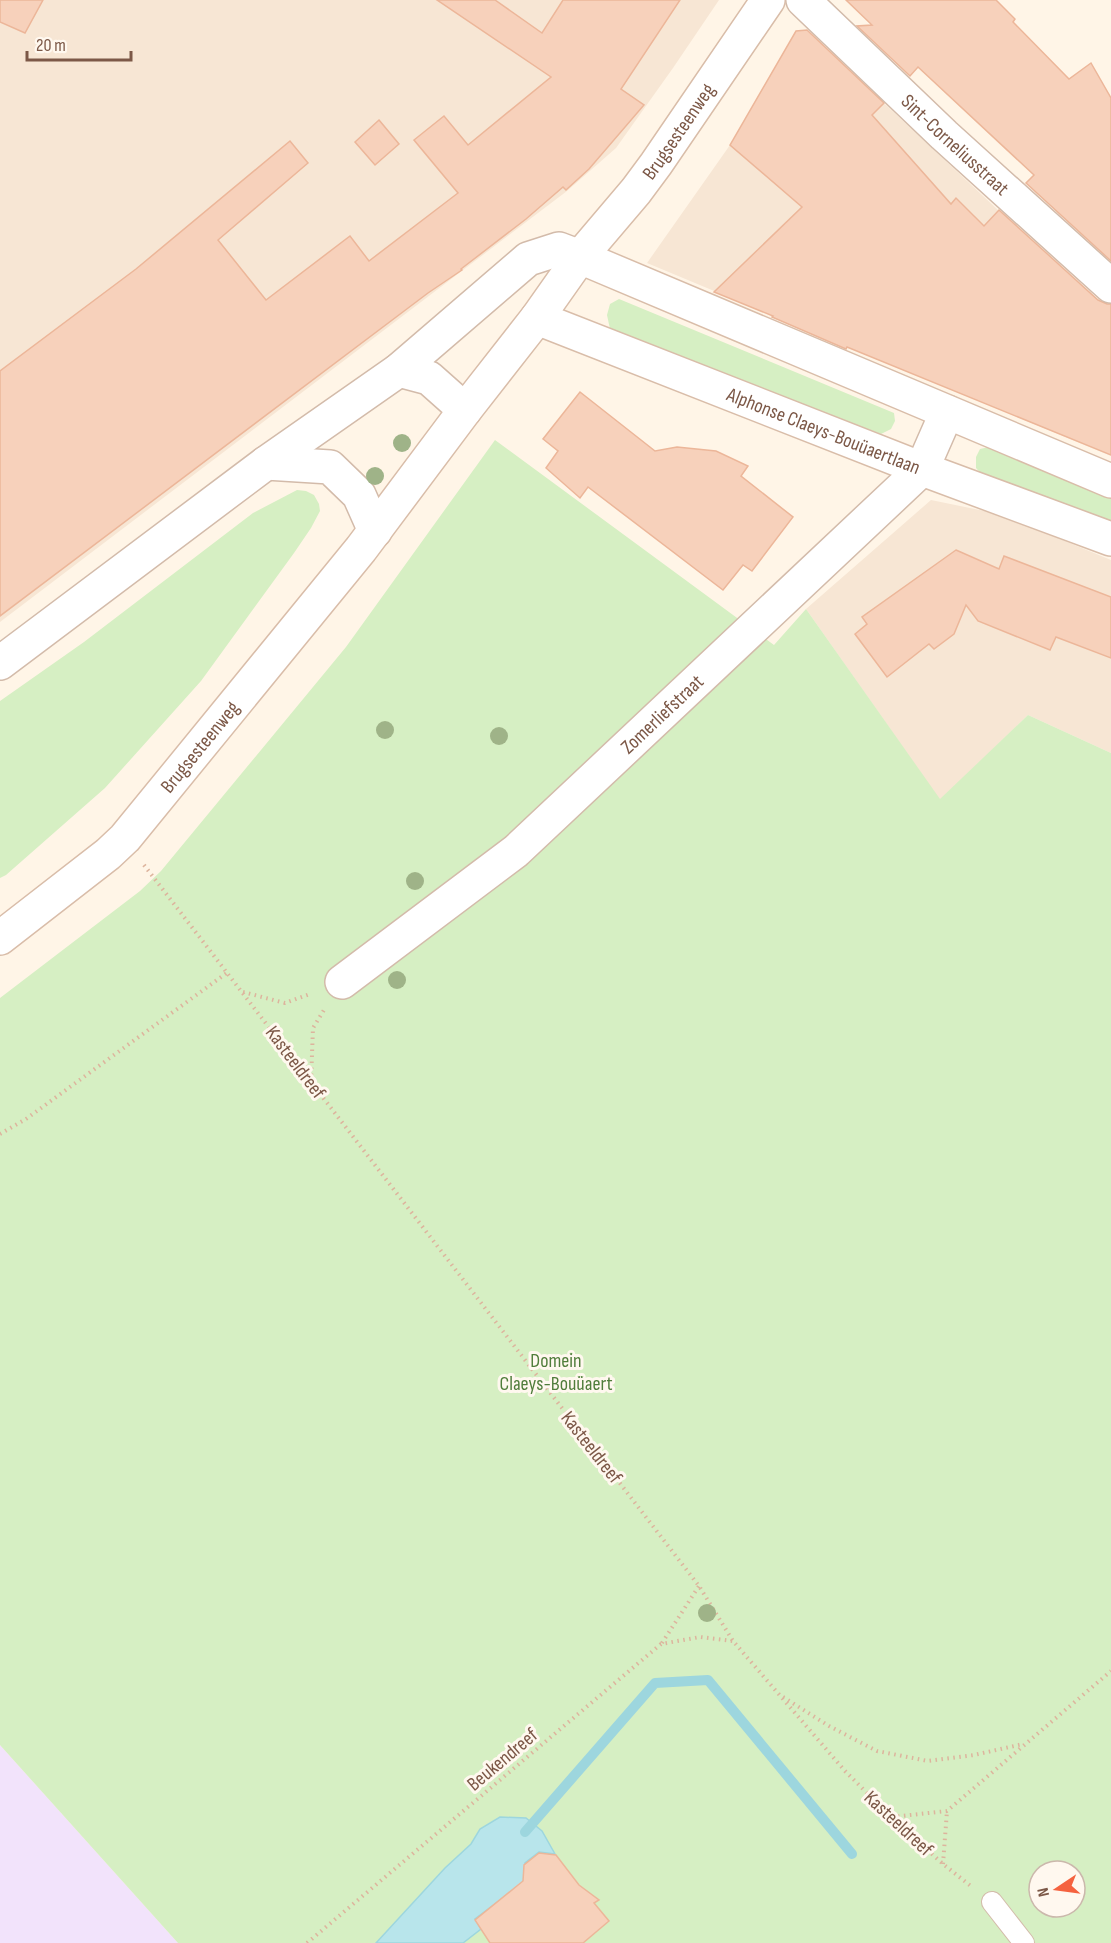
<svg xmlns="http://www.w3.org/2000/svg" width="1111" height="1943" font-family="'Sofia Sans Condensed',sans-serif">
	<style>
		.residential { fill: #f7e6d4 }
		.education { fill: #f2e3fb }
		.green { fill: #d6efc3; fill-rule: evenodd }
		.water { fill: #b8e5eb; stroke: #9dd6de; stroke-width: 1.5 }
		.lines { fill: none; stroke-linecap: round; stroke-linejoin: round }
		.stream { stroke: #9dd6de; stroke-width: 10 }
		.building { fill: #f7d1bb; stroke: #ecb699; stroke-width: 1.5 }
		.lane-casing { stroke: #d3bbaa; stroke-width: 22 }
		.street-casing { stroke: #d3bbaa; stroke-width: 36 }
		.secondary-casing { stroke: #d9bda9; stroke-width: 36 }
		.path { stroke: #ddb49d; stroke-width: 4; stroke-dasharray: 1.5 4.5; stroke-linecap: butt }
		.lane { stroke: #fff; stroke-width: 20 }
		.street { stroke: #fff; stroke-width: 33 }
		.secondary { stroke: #fff; stroke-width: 33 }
		.tree { fill: #9fb388 }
		.labels { text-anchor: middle; stroke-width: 6; stroke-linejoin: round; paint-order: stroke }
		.street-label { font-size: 20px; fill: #7c5847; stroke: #fff8ef }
		.park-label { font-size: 20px; fill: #507d3b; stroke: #fff8ef }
	</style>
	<rect width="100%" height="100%" fill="#fff5e7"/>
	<g class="residential">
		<polygon points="0,0 719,0 673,68 616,148 567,191 0,622"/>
		<polygon points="806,30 1111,316 1111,456 647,263 730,145 796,31"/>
		<polygon points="931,500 999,514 1111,560 1111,753 1028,715 940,800 806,609"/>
	</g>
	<polygon class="education" points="0,1745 178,1943 0,1943"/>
	<g class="green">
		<polygon points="619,299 894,413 895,421 891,429 881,434 627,338 610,329 607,315 610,304"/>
		<path d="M495,440L774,645L806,609L940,799L1028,715L1111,753V1943H178L0,1745V998L140,891L161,871L346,647ZM1039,1871H1075V1907H1039Z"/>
		<polygon points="989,447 1111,497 1111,523 984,477 976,468 976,457 980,449"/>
		<polygon points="297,490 306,491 314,495 319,504 320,511 311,528 294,553 201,681 105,788 6,875 0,878 0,701 84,642 253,513"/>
	</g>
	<polygon class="water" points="500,1817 526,1818 542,1831 555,1854 539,1852 525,1863 524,1882 475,1919 481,1929 463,1943 376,1943 445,1868 471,1844 480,1829"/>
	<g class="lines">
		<polyline class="stream" points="525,1832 655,1683 708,1680 852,1854"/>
	</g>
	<g class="building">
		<polygon points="0,0 43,0 25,33 0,22"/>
		<polygon points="437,0 495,0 542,33 563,0 680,0 621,89 644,105 589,169 566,190 563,187 526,219 461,269 462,270 428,293 0,616 0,371 136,269 290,141 308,163 218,240 266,300 350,236 369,261 458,193 414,140 444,116 468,145 551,77"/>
		<polygon points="846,0 996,0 1015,19 1013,22 1069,79 1091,63 1111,98 1111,261 1026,183 1034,175 918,67 910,76 857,26 872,25"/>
		<polygon points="807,30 884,103 872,115 951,204 956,198 984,226 999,210 1098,300 1107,304 1111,304 1111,455 847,347 846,349 772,317 773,316 714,292 802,207 730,145 796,31"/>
		<polygon points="379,120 399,144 375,165 355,142"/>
		<polygon points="580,392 655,451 677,447 716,451 748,466 741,476 793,517 752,571 743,565 723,590 588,487 580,498 546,468 558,451 543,439"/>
		<polygon points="956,550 999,569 1004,556 1111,597 1111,658 1056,637 1050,650 978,621 966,605 954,634 934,649 929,644 887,677 855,634 867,624 862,617"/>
		<polygon points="539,1853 556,1855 579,1885 599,1900 594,1903 609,1921 583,1943 490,1943 475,1920 523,1881 524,1865"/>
	</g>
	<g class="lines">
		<g class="lane-casing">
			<polyline id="lane" points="992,1902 1024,1943"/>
		</g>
		<g class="street-casing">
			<g id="street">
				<path id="s1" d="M803,0L944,135L1111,286"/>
				<polyline points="399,370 429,378 465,410"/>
				<polyline points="266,463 330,467 359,495 375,531"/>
				<polyline points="0,663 266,463 399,370 528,259 559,249 580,257"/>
				<path id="s2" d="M342,982L516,851L922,469L947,412"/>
			</g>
		</g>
		<g class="secondary-casing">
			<g id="secondary">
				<polyline points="580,257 1111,481"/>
				<path id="s3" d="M537,318L922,469L1111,539"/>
				<path id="s4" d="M0,938L108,854L125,838L361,549L465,410L537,318L580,257L636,191L656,164L768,0"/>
			</g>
		</g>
		<g class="path">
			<polyline points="144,865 699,1586 733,1641 845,1771 891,1817 943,1864 972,1887"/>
			<polyline points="243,992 285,1003 310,994"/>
			<polyline points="311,1081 313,1028 324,1010"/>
			<polyline points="0,1134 26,1119 228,972"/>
			<polyline points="662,1643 699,1586"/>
			<polyline points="783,1697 829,1726 877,1751 928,1761 974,1755 1023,1744"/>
			<polyline points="892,1817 947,1811 1111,1671"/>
			<polyline points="943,1864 947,1811"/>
			<polyline points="307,1943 661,1644 700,1637 733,1641"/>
		</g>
		<use href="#lane" class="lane"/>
		<use href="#street" class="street"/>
		<use href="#secondary" class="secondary"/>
	</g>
	<g class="tree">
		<circle cx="402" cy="443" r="9"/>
		<circle cx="375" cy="476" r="9"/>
		<circle cx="385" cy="730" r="9"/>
		<circle cx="499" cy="736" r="9"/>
		<circle cx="415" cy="881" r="9"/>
		<circle cx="397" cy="980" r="9"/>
		<circle cx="707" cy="1613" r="9"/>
	</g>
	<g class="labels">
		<g class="street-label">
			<text dy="7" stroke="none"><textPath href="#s4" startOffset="1058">Brugsesteenweg</textPath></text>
			<text dy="7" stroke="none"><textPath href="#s1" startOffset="210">Sint-Corneliusstraat</textPath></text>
			<text dy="7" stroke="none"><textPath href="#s3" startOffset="308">Alphonse Claeys-Bouüaertlaan</textPath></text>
			<text dy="7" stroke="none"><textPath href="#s2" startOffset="418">Zomerliefstraat</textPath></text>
			<text dy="7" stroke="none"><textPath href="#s4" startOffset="278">Brugsesteenweg</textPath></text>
			<text transform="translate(296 1062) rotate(53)" y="7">Kasteeldreef</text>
			<text transform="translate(592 1447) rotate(52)" y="7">Kasteeldreef</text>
			<text transform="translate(502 1759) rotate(-40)" y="7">Beukendreef</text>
			<text transform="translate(899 1823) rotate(43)" y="7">Kasteeldreef</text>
		</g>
		<g class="park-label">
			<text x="556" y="1367">Domein<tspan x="556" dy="23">Claeys-Bouüaert</tspan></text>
		</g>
	</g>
	<g transform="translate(1057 1889) rotate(257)"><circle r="28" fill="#fff8ef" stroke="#cbb8ac" stroke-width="1.5"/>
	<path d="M0-4.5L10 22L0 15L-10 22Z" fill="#f5623f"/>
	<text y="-9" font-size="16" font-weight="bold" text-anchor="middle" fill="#7c5847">N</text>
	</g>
	<path d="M27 51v9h104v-9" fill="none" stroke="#7c5847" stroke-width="3"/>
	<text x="36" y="51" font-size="18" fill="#7c5847" stroke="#fff8ef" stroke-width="4.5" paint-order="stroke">20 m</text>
</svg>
